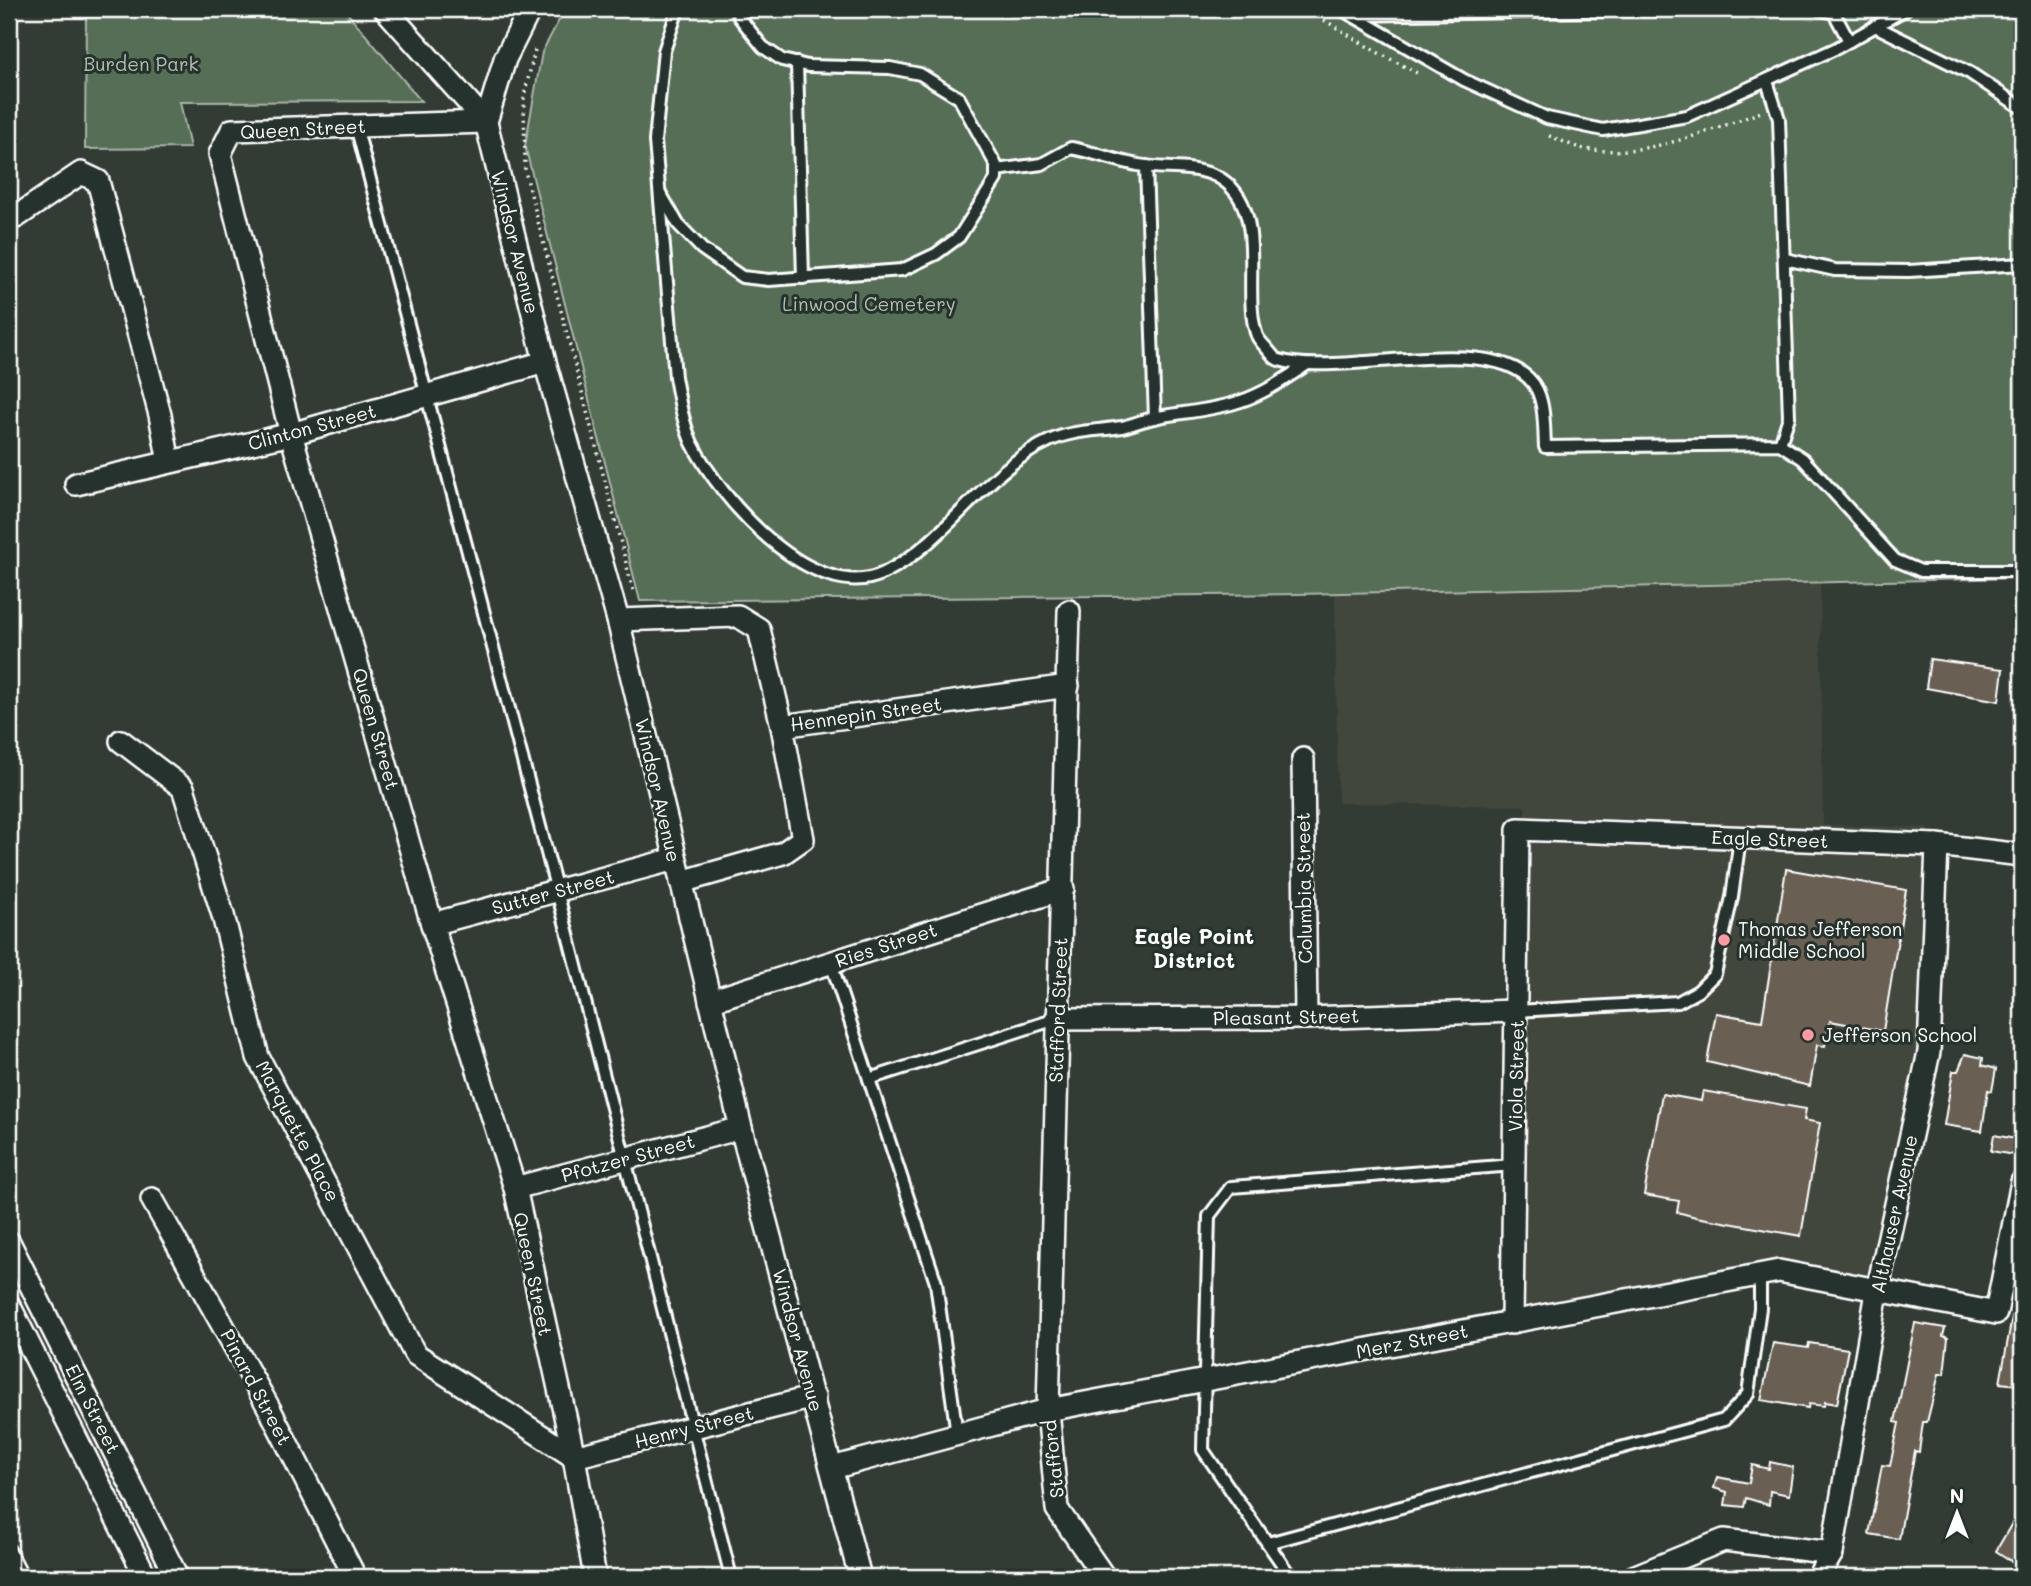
<svg xmlns="http://www.w3.org/2000/svg" width="2031" height="1586" font-family="Mali,sans-serif">
	<style>
		.built { fill: #43473d }
		.green { fill: #556e54; stroke: #aab6aa; stroke-width: 2 }
		.building { fill: #696052; stroke: #fff; stroke-width: 2 }
		.lines { fill: none; stroke-linecap: round; stroke-linejoin: round }
		.service-casing { stroke: #fff; stroke-width: 16 }
		.minor-casing { stroke: #fff; stroke-width: 26 }
		.path { stroke: #fff; stroke-width: 3.5; stroke-dasharray: 2 5; stroke-linecap: butt }
		.service { stroke: #26332d; stroke-width: 10 }
		.minor { stroke: #26332d; stroke-width: 21 }
		.poi-dot { fill: #ff9aa2; stroke: #26332d; stroke-width: 2.5 }
		.labels { text-anchor: middle; stroke-width: 6; stroke-linejoin: round; paint-order: stroke }
		.park-label { font-size: 19px; fill: #b2beb2; stroke: #26332d }
		.street-label { font-size: 19px; fill: #fff; stroke: #26332d }
		.poi-label { font-size: 19px; fill: #fff; stroke: #26332d; text-anchor: start }
		.neighbourhood-label { font-size: 21px; font-weight: bold; fill: #fff; stroke: #26332d }
	</style>
	<rect width="100%" height="100%" fill="#333c34"/>
	<filter id="ink" filterUnits="userSpaceOnUse"><feTurbulence type="fractalNoise" baseFrequency=".0143" numOctaves="2"/><feDisplacementMap in="SourceGraphic" scale="14" xChannelSelector="R" yChannelSelector="G"/><feConvolveMatrix kernelMatrix="1 2 1 2 8 2 1 2 1" color-interpolation-filters="sRGB"/></filter>
	<g filter="url(#ink)">
		<polygon class="built" points="1820,582 1823,825 1927,828 1918,1053 1868,1281 1774,1260 1523,1312 1525,806 1338,803 1335,593"/>
		<g class="green">
			<polygon points="86,9 344,9 421,101 180,102 190,148 85,149"/>
			<polygon points="565,9 2022,9 2022,578 1298,594 640,601 525,146 542,52"/>
		</g>
		<g class="building">
			<polygon points="1930,659 2003,669 1999,701 1926,688"/>
			<polygon points="1786,869 1906,890 1883,1031 1830,1021 1825,1046 1817,1045 1810,1086 1707,1062 1716,1013 1762,1021"/>
			<polygon points="1965,1054 1983,1058 1982,1065 1996,1069 1992,1091 1988,1090 1982,1131 1944,1125 1953,1071 1958,1071"/>
			<polygon points="1703,1091 1806,1109 1804,1120 1820,1123 1801,1236 1696,1217 1677,1212 1679,1201 1644,1195 1662,1094 1701,1101"/>
			<polygon points="1994,1135 2016,1139 2014,1155 1991,1151"/>
			<polygon points="2014,1306 2022,1306 2022,1369 2019,1385 2000,1383"/>
			<polygon points="1915,1323 1945,1328 1943,1336 1948,1338 1944,1374 1939,1374 1927,1422 1923,1422 1919,1452 1915,1451 1899,1539 1869,1534 1882,1465 1890,1466 1899,1423 1895,1422"/>
			<polygon points="1773,1343 1808,1348 1809,1343 1848,1349 1837,1404 1825,1402 1824,1406 1809,1404 1808,1408 1761,1400"/>
			<polygon points="1770,1462 1793,1467 1789,1495 1770,1491 1769,1505 1746,1498 1744,1507 1725,1505 1727,1492 1714,1488 1717,1477 1749,1483 1752,1465 1769,1469"/>
			<polygon points="2022,1506 2022,1568 1996,1551"/>
		</g>
		<g class="lines">
			<g class="service-casing">
				<g id="service">
					<path d="M678,9L664,51L655,141L675,377C679,398 683,424 692,443C719,498 814,607 884,573C947,542 985,470 1049,441C1072,430 1097,431 1122,427C1134,424 1146,419 1158,417C1185,412 1215,410 1241,401C1265,393 1285,379 1306,365"/>
					<polyline points="1341,9 1464,80 1547,118 1603,130 1687,116 1837,48 1906,9"/>
					<polyline points="1819,9 1834,13 1849,41"/>
					<polyline points="1351,15 1691,9"/>
					<polyline points="1875,26 1970,73 2022,108"/>
					<polyline points="797,63 803,278"/>
					<polyline points="1767,81 1779,119 1789,417 1780,444"/>
					<polyline points="356,126 557,891 731,1577"/>
					<polyline points="1146,166 1155,418"/>
					<path d="M996,170L1042,164L1071,148C1094,152 1115,161 1138,165C1163,170 1192,165 1216,176C1271,204 1241,286 1256,333C1257,339 1264,345 1268,350C1272,354 1274,359 1279,360C1340,379 1507,326 1537,390C1545,406 1544,430 1545,447L1780,444L1803,459L1895,560L1921,571H2022"/>
					<polyline points="662,196 678,224 702,249 742,277 769,280 902,270 936,254 959,237 996,179 996,165 959,98 920,74 890,68 808,66 782,60 763,47 739,17 737,9"/>
					<polyline points="1785,259 1835,270 1909,271 2022,264"/>
					<polyline points="831,963 869,1079"/>
					<polyline points="1516,1011 1678,1002 1698,991 1715,974 1732,897 1740,838"/>
					<polyline points="957,1434 936,1283 869,1079 1056,1019"/>
					<polyline points="1268,1543 1724,1420 1748,1394 1760,1308 1760,1275"/>
					<polyline points="9,1550 23,1577"/>
					<polyline points="1291,1577 1203,1450 1209,1216 1231,1187 1514,1165"/>
				</g>
			</g>
			<g class="minor-casing">
				<g id="minor">
					<polyline points="385,9 486,122"/>
					<polyline points="530,9 505,59 486,122 545,362 618,620 741,1128 860,1577"/>
					<polyline points="486,122 232,130 220,154 291,434 432,924 515,1188 574,1457 595,1577"/>
					<polyline points="9,217 16,217 81,173 98,181 160,415 169,462"/>
					<polyline points="76,484 291,434 545,362"/>
					<polyline points="1069,611 1048,1410 1057,1509 1104,1577"/>
					<polyline points="618,620 738,616 759,629 782,726 1068,686"/>
					<polyline points="121,741 183,788 223,915 258,1057 415,1354 574,1457 814,1397"/>
					<polyline points="1303,759 1306,1018"/>
					<polyline points="681,882 783,853 803,839 782,726"/>
					<polyline points="432,924 675,859"/>
					<polyline points="710,1001 1063,889"/>
					<polyline points="1056,1019 1306,1018 1516,1011"/>
					<polyline points="515,1188 741,1128"/>
					<polyline points="152,1199 269,1408 355,1577"/>
					<polyline points="9,1242 177,1577"/>
					<polyline points="9,1305 146,1577"/>
					<polyline points="1512,1323 1518,829 1937,845 2022,855"/>
					<polyline points="832,1468 1048,1410 1779,1271 1996,1313 2022,1182"/>
					<polyline points="1633,1577 1724,1540 1832,1553"/>
					<polyline points="1818,1577 1832,1553 1877,1292 1929,1052 1937,845"/>
				</g>
			</g>
			<g class="path">
				<polyline points="1306,9 1375,51 1419,74"/>
				<polyline points="535,50 524,96 525,171 633,590"/>
				<path d="M1549,136C1561,140 1573,147 1585,149C1644,158 1707,132 1761,112"/>
			</g>
			<use href="#service" class="service"/>
			<use href="#minor" class="minor"/>
		</g>
	</g>
	<g class="poi-dot">
		<circle cx="1724" cy="940" r="7"/>
		<circle cx="1808" cy="1035" r="7"/>
	</g>
	<g class="labels">
		<g class="park-label">
			<text x="141" y="71">Burden Park</text>
			<text x="869" y="311">Linwood Cemetery</text>
		</g>
		<g class="street-label">
			<text transform="translate(303 129) rotate(-3)" y="7">Queen Street</text>
			<text transform="translate(515 242) rotate(76)" y="7">Windsor Avenue</text>
			<text transform="translate(312 427) rotate(-15)" y="7">Clinton Street</text>
			<text transform="translate(866 714) rotate(-8)" y="7">Hennepin Street</text>
			<text transform="translate(376 729) rotate(74)" y="7">Queen Street</text>
			<text transform="translate(658 790) rotate(77)" y="7">Windsor Avenue</text>
			<text transform="translate(1770 839) rotate(2)" y="7">Eagle Street</text>
			<text transform="translate(1304 888) rotate(-91)" y="7">Columbia Street</text>
			<text transform="translate(553 892) rotate(-15)" y="7">Sutter Street</text>
			<text transform="translate(886 945) rotate(-18)" y="7">Ries Street</text>
			<text transform="translate(1058 1010) rotate(-88)" y="7">Stafford Street</text>
			<text transform="translate(1286 1017) rotate(-1)" y="7">Pleasant Street</text>
			<text transform="translate(1516 1076) rotate(-89)" y="7">Viola Street</text>
			<text transform="translate(298 1131) rotate(62)" y="7">Marquette Place</text>
			<text transform="translate(628 1158) rotate(-15)" y="7">Pfotzer Street</text>
			<text transform="translate(1894 1214) rotate(-78)" y="7">Althauser Avenue</text>
			<text transform="translate(533 1274) rotate(78)" y="7">Queen Street</text>
			<text transform="translate(798 1340) rotate(75)" y="7">Windsor Avenue</text>
			<text transform="translate(1412 1341) rotate(-11)" y="7">Merz Street</text>
			<text transform="translate(256 1387) rotate(62)" y="7">Pinard Street</text>
			<text transform="translate(93 1409) rotate(63)" y="7">Elm Street</text>
			<text transform="translate(694 1427) rotate(-14)" y="7">Henry Street</text>
			<text transform="translate(1053 1459) rotate(-96)" y="7">Stafford</text>
		</g>
		<g class="poi-label">
			<text x="1738" y="936">Thomas Jefferson<tspan x="1738" dy="22">Middle School</tspan></text>
			<text x="1822" y="1042">Jefferson School</text>
		</g>
		<g class="neighbourhood-label">
			<text x="1194" y="944">Eagle Point<tspan x="1194" dy="24">District</tspan></text>
		</g>
	</g>
	<rect width="2031" height="1586" fill="none" stroke="#26332d" stroke-width="35"/>
	<rect x="18" y="18" width="1996" height="1551" fill="none" stroke="#fff" stroke-width="2.5" filter="url(#ink)"/>
	<g transform="translate(1957 1513)" stroke="#26332d" stroke-width="5" paint-order="stroke">
	<path d="M0-5L12 26L0 18L-12 26Z" fill="#ffffff"/>
	<text y="-10" font-size="19" font-weight="bold" text-anchor="middle" fill="#ffffff">N</text>
	</g>
</svg>
